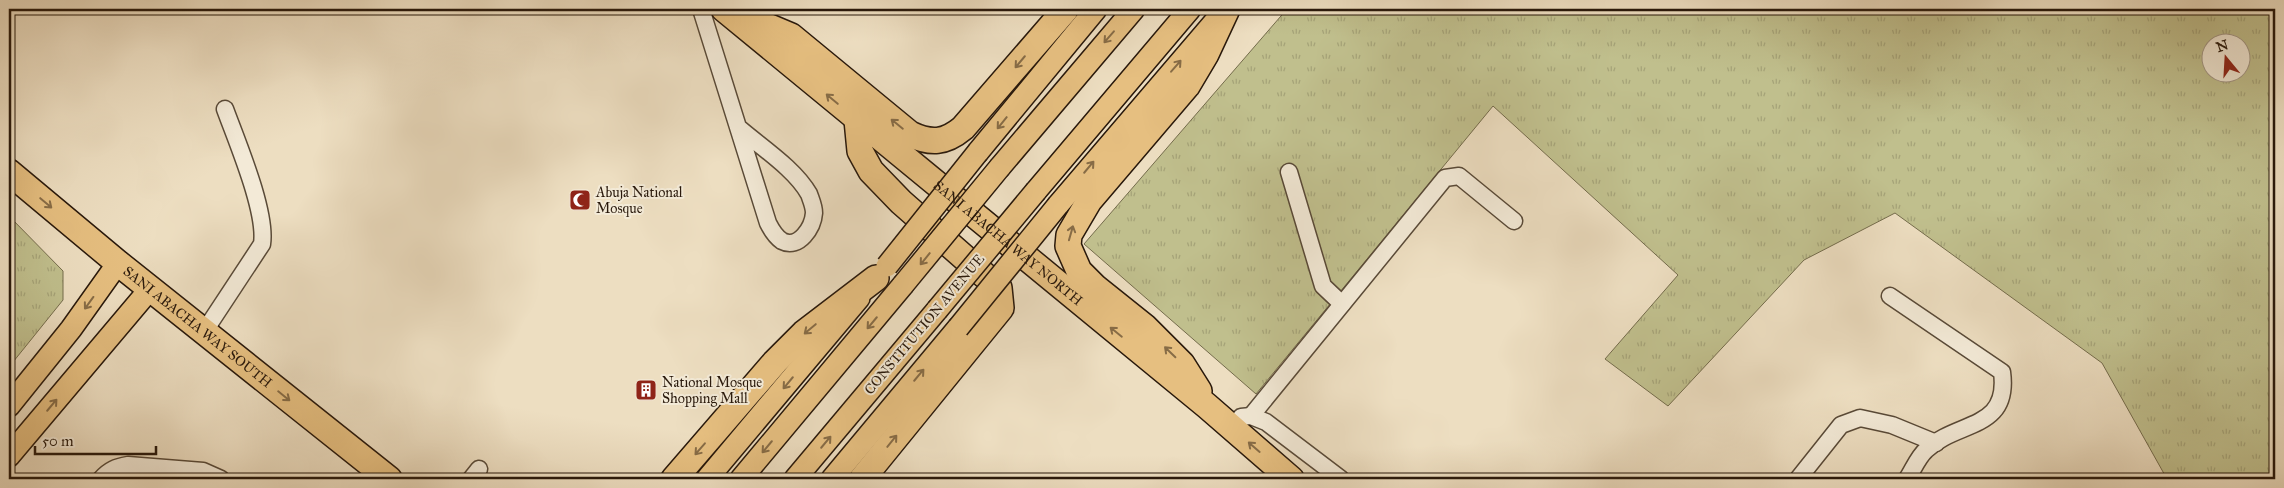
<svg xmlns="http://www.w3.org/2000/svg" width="2284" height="488" font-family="'IM FELL Great Primer',serif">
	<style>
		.grass { fill: url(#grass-tufts); stroke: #746c4c; fill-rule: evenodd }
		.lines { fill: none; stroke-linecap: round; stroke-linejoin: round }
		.minor-casing { stroke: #594a38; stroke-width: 19 }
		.major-casing { stroke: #28180b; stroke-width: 24 }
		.highway-casing { stroke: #28180b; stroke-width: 28 }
		.minor { stroke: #f3ead7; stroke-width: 16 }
		.major { stroke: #e6bf80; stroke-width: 21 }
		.highway { stroke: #e6bf80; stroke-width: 25 }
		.major-bridge-casing { stroke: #28180b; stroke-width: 24; stroke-linecap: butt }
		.major-bridge { stroke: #e6bf80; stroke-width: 21 }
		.oneway { stroke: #876c46 }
		.labels { text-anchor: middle; stroke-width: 4; stroke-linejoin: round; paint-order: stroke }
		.poi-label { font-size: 14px; fill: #28180b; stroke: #f3ead7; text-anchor: start }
		.street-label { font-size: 14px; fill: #28180b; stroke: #f3ead7 }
	</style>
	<defs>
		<pattern id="grass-tufts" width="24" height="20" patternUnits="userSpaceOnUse" patternTransform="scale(1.25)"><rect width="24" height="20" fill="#c0bf8d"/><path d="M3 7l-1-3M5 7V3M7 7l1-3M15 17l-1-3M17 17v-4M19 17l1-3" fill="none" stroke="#a5a378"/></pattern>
	</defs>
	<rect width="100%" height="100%" fill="#eddec1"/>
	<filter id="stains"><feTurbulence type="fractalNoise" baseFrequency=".004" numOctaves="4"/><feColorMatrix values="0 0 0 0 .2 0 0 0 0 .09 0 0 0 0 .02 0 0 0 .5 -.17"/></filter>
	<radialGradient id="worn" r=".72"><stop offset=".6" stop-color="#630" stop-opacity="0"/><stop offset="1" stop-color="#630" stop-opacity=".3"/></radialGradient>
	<g class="grass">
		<path d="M1287,9H2275V479H2167L2102,363L1895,213L1804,260L1668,406L1605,359L1678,275L1493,106L1256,394L1084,244ZM2212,42H2242V72H2212Z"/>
		<polygon points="9,216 63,271 63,300 9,367"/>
	</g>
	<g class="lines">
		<g class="minor-casing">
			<g id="minor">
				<path d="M701,9L768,223C771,229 776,237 782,241C799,250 813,227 814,213C814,206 811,200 809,194C795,169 761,147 739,128"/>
				<polyline points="1289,172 1323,286 1342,304"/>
				<path d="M1890,296L2002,372C2010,431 1957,420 1926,450C1918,457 1913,470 1907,479"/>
				<path d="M204,332L262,244C267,212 237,142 225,109"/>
				<polyline points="1251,416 1445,178 1459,176 1514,221"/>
				<polyline points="1241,417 1251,416 1266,422 1341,479"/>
				<path d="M101,479C109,470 116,467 128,465L203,471L221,479"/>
				<polyline points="471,479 479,469"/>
				<polyline points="1798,479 1841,425 1860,418 1892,425 1936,443"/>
			</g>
		</g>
		<g class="major-casing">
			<g id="major">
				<polyline points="978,152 1096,9"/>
				<polyline points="1000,167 1134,9"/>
				<polyline points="1036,191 1190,9"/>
				<polyline points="1058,205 1217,19"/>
				<polyline points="9,406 71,329 118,263"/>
				<polyline points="9,456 150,289"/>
				<polyline points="707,479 859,298"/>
				<polyline points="741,479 903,285"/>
				<polyline points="795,479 937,310"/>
				<polyline points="832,479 958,328"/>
			</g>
		</g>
		<g class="highway-casing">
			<g id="highway">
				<path id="s1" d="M724,9L1207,406L1291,479"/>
				<path d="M746,17L791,36L910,134C931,144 945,143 963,128L1066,9"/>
				<polyline points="857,120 860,151 871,171 901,202 999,288 1001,308 862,479"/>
				<path id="s2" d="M9,172L118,263L389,479"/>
				<polyline points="1199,391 1182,364 1145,327 1095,287 1079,271 1068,246 1069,235 1089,201 1187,86 1206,54 1227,9"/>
				<polyline points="674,479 775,362 804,333 876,278"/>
			</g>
		</g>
		<use href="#minor" class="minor"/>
		<use href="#major" class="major"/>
		<use href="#highway" class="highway"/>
		<g class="major-bridge-casing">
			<g id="major-bridge">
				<polyline points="887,266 978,152"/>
				<polyline points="903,285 1000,167"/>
				<polyline points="937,310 1036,191"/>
				<polyline points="958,328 1058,205"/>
			</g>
		</g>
		<use href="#major-bridge" class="major-bridge"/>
	</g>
	<defs><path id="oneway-shaft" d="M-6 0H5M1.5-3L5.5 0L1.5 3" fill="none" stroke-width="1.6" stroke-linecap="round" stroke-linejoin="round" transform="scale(1.25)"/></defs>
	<g class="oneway">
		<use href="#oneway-shaft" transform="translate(1109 37) rotate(131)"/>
		<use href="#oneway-shaft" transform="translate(1020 62) rotate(130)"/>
		<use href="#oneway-shaft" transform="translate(1176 66) rotate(-49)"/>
		<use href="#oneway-shaft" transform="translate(832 99) rotate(-140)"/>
		<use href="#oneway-shaft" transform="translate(1002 123) rotate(129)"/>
		<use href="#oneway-shaft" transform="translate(897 124) rotate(-141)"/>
		<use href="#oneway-shaft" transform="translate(1089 167) rotate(-50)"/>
		<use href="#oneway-shaft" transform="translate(46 203) rotate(40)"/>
		<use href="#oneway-shaft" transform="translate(1071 233) rotate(-74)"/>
		<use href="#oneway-shaft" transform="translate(925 259) rotate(129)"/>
		<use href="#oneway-shaft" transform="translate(89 303) rotate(126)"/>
		<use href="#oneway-shaft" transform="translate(872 323) rotate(130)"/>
		<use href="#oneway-shaft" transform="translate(810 329) rotate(140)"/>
		<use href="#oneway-shaft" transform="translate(1116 332) rotate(-141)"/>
		<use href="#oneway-shaft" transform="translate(1170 352) rotate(-136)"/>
		<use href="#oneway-shaft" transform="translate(919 375) rotate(-50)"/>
		<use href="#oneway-shaft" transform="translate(788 383) rotate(130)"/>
		<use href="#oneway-shaft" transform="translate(284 396) rotate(39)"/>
		<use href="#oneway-shaft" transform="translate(52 405) rotate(-50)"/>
		<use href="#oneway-shaft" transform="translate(892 441) rotate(-51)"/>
		<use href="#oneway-shaft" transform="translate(826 442) rotate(-50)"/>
		<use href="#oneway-shaft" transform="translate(767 447) rotate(130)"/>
		<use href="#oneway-shaft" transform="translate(1254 447) rotate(-139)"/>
		<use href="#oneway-shaft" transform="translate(700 449) rotate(131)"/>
	</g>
	<defs>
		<g id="mosque-square" transform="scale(1.125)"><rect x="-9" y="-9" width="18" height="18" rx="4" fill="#8f2418" stroke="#f3ead7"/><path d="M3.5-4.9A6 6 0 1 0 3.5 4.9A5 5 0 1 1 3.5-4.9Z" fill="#fff"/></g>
		<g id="building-square" transform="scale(1.125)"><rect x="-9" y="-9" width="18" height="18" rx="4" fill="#8f2418" stroke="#f3ead7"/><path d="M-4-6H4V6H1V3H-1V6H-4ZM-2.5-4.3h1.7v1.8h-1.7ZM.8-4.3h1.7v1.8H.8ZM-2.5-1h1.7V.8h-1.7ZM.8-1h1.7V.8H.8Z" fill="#fff"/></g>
	</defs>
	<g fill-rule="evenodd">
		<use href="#mosque-square" x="580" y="200"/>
		<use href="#building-square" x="646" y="390"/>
	</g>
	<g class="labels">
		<g class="poi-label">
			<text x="596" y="197">Abuja National<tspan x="596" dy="16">Mosque</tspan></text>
			<text x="662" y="387">National Mosque<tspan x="662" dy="16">Shopping Mall</tspan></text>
		</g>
		<g class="street-label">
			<text dy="5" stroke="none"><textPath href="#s1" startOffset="368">SANI ABACHA WAY NORTH</textPath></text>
			<text transform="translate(924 324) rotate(-50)" y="5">CONSTITUTION AVENUE</text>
			<text dy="5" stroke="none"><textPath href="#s2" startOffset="244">SANI ABACHA WAY SOUTH</textPath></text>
		</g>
	</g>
	<rect width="2284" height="488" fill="none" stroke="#eddec1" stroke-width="30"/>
	<rect x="10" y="10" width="2264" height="468" fill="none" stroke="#28180b" stroke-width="2.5"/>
	<rect x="15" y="15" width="2254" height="458" fill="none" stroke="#28180b"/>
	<g transform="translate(2226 58) rotate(342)"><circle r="24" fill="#f3ead7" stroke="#a29685"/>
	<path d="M0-4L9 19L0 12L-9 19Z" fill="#8f2418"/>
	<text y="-8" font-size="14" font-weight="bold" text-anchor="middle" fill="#28180b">N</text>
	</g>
	<path d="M35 446v8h121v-8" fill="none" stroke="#28180b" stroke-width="2.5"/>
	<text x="42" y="446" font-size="15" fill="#28180b" stroke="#f3ead7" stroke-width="4" paint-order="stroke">50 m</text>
	<rect width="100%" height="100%" filter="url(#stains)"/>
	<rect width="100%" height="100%" fill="url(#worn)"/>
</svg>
